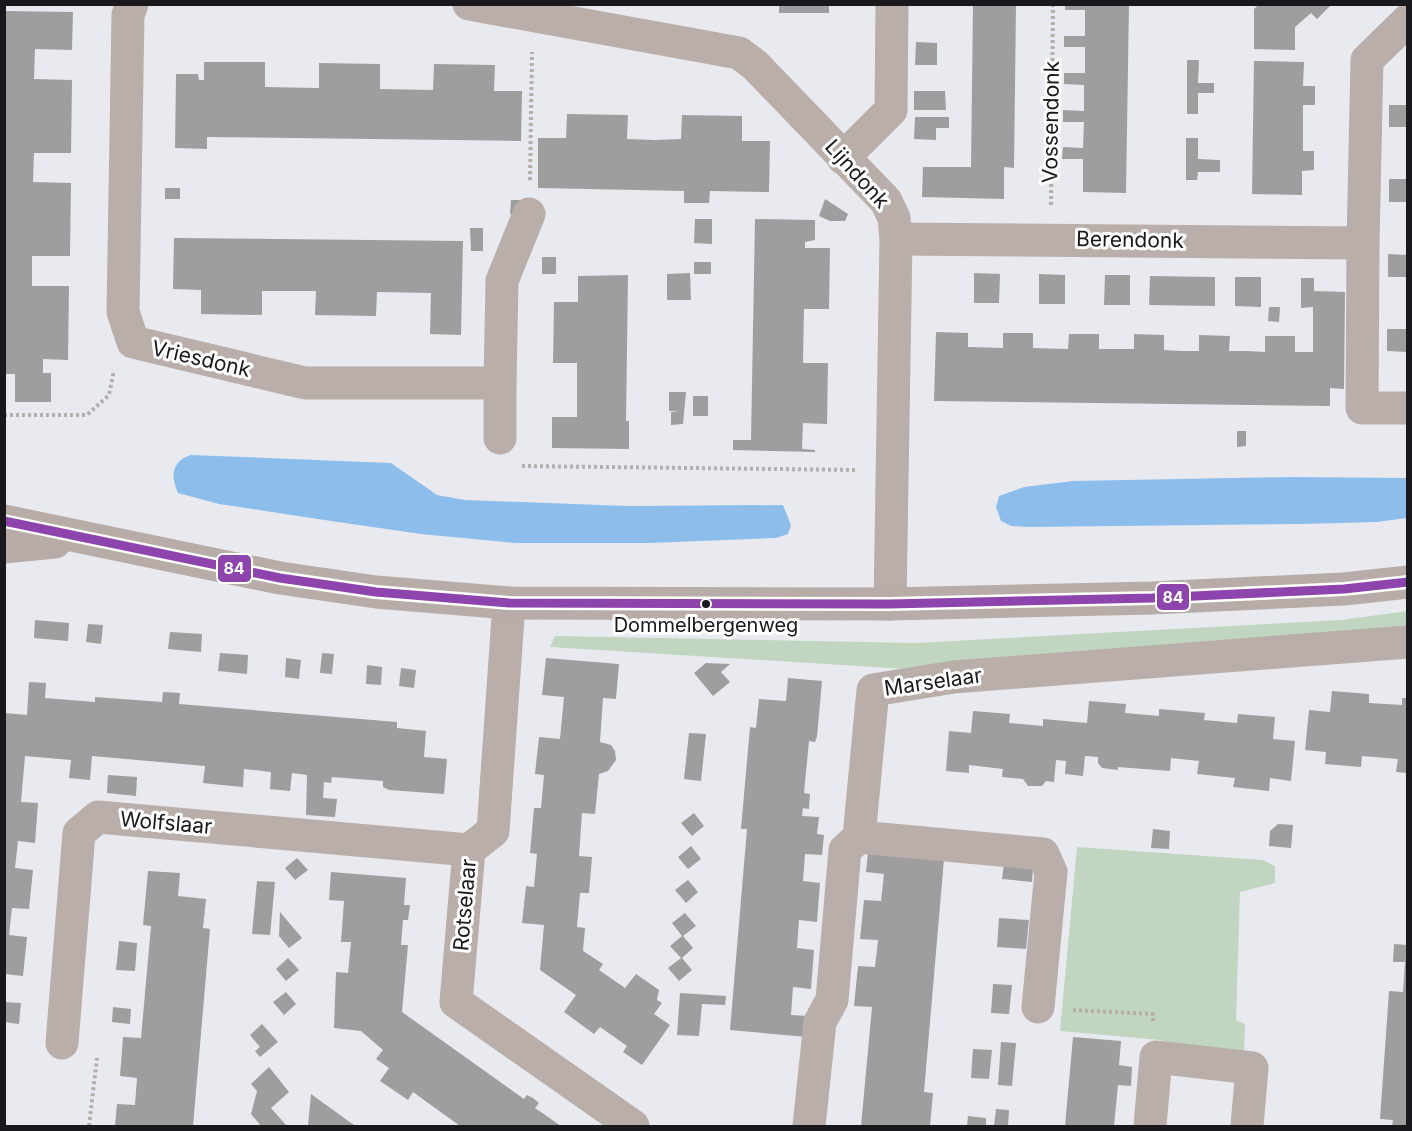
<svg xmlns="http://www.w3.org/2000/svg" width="1412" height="1131" font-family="Inter,sans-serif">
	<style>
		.green { fill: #c0d6c0 }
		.water { fill: #8dbeeb }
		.building { fill: #9e9e9f }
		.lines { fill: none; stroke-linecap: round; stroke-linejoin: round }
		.path { stroke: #b5aeab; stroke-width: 4; stroke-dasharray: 3 3; stroke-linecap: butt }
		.street { stroke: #b9aea9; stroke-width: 33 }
		.secondary { stroke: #b7aca7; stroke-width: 33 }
		.bus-1-casing { stroke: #fff; stroke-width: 14 }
		.bus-1 { stroke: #8e44ad; stroke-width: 9 }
		.bus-dot { fill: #19191d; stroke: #fff; stroke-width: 2 }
		.labels { text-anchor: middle; stroke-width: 6; stroke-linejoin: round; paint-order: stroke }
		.bus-label { font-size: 20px; fill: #19191d; stroke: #fff }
		.street-label { font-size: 21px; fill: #19191d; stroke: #fff }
		.line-badge { stroke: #fff; stroke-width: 2 }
		.badge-label { font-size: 16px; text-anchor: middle; font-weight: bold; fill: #fff }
	</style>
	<rect width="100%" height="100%" fill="#e9eaf0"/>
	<g class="green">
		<polygon points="1408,611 1407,631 923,670 550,647 555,636 916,643 1341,620"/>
		<polygon points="1077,847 1263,860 1275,866 1275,883 1240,892 1236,1020 1245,1024 1244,1055 1209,1052 1160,1040 1060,1031"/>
	</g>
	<g class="water">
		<path d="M191,455L391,463L437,495L465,500L627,506L783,505L791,525L788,534L776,538L649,543H515L421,534L331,521L219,504L178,493C170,475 172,461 191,455Z"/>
		<polygon points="1291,477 1407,478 1407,518 1377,522 1303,524 1028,527 1011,526 1001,521 996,507 999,496 1024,487 1073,481"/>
	</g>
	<g class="building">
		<rect x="779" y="4" width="50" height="9"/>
		<polygon points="973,4 1016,4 1014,168 1004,167 1004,199 922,197 923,167 971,167"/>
		<polygon points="1065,4 1129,4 1126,193 1083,192 1083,159 1062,159 1063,147 1083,148 1084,122 1063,122 1063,110 1084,111 1084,85 1064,84 1064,73 1085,73 1085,47 1064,47 1064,36 1085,36 1085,10 1065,10"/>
		<polygon points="1259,4 1332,4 1317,19 1311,13 1295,27 1295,50 1254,49 1254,9"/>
		<polygon points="4,11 73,12 72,50 35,49 34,79 72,80 71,153 34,153 33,182 71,183 70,256 32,256 32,286 69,286 68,360 43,359 43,373 51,373 51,402 15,402 15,374 4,374"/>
		<polygon points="916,42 937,43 937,65 915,65"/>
		<polygon points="1187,60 1199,60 1198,83 1214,83 1214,93 1198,93 1198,114 1187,114"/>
		<polygon points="1254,61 1304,62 1303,86 1315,86 1315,105 1303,105 1303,151 1314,151 1314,170 1302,171 1302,195 1252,194"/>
		<polygon points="204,62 265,62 265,87 319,88 319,63 380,64 380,89 433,90 434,64 495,65 494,91 522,91 521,141 207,137 207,149 175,148 176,74 198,74 199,80 204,80"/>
		<polygon points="914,91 945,91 946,110 914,110"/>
		<rect x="1389" y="105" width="18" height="22"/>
		<polygon points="567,114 628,115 627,139 655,140 681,139 682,115 742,116 742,141 770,141 769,192 710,191 709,203 684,203 684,191 538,188 538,138 566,138"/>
		<polygon points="915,117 949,117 949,128 936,128 936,140 914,139"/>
		<polygon points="1186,138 1198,138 1198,159 1220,160 1220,172 1198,172 1197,180 1186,180"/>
		<rect x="1389" y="179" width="18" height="23"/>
		<rect x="165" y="188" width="15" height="11"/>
		<polygon points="825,199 848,214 845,221 830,221 819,216"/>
		<polygon points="511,200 520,200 520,214 510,214"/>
		<polygon points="695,219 712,219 712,244 694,243"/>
		<polygon points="755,219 815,220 815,240 805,242 805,248 830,248 829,309 804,309 803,363 828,363 827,424 803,423 802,449 815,450 815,452 733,450 733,440 751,440"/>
		<polygon points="470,228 483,228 483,251 471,251"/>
		<polygon points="174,238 463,241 461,335 430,334 431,293 377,292 376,316 315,315 316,291 262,291 262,315 201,314 201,290 173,289"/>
		<polygon points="1388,254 1407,255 1407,277 1388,277"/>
		<rect x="542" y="257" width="14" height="17"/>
		<rect x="694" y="262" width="17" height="12"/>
		<polygon points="690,273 691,300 667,300 667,274"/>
		<polygon points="974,273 1000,274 999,303 974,303"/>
		<polygon points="1039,274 1065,275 1065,304 1039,304"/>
		<polygon points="628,275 626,421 629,421 629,449 552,448 552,417 577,417 577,363 553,363 554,302 578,302 578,276"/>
		<polygon points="1105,275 1130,275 1130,305 1104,305"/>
		<polygon points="1150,276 1215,277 1215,306 1149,305"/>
		<polygon points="1235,277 1261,277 1261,307 1235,306"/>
		<polygon points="1301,278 1314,278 1314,291 1345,292 1344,389 1330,388 1330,406 934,401 936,332 968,333 968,347 1003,348 1003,333 1033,333 1033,348 1068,349 1069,334 1099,334 1099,349 1134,349 1134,334 1164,335 1164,350 1182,351 1199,351 1199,335 1230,336 1229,351 1247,351 1265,352 1265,336 1295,336 1295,352 1313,352 1313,307 1301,308"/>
		<polygon points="1269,307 1280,307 1279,322 1268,321"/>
		<polygon points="1387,329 1407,329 1407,352 1387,351"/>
		<polygon points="669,392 686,392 683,424 671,425 671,412 679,411 669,411"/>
		<rect x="693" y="396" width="15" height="20"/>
		<polygon points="1237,431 1246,431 1246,446 1237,447"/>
		<polygon points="35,620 69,623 68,641 34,638"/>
		<polygon points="88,624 103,625 101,644 86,642"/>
		<polygon points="170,632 202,634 201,652 168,649"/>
		<polygon points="220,653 248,655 247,674 218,671"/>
		<polygon points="322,653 334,654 332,674 320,673"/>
		<polygon points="286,658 301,660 299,679 285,677"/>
		<polygon points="546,658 619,664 616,699 603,698 600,742 611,745 615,751 616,760 608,771 599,774 595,814 582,813 579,856 592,857 589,893 580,893 577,927 585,928 583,951 603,964 599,970 625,988 636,974 659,990 657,1000 662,1003 654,1014 670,1025 642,1065 623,1052 627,1046 600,1027 594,1034 564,1012 576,995 540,970 544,925 522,923 526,886 534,887 537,854 530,853 534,808 541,808 544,775 535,774 539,737 560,739 564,697 542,695"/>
		<polygon points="706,663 730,664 721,672 730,682 713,696 694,673"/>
		<polygon points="367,665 382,667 381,685 366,684"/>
		<polygon points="401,668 416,670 414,688 399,686"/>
		<polygon points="788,678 822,681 817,736 815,742 809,741 804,793 810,794 809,809 803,808 802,816 819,817 817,834 824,835 822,855 805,854 803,881 820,883 817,922 799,920 797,948 814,950 811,989 793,987 791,1015 809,1016 807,1037 730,1030 747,829 741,829 750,727 756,728 759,699 786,701"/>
		<polygon points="29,682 46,683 45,698 95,702 95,697 162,702 163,692 180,693 179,704 397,722 397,728 426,731 424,757 447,759 444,794 389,790 383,787 383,781 332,777 331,783 324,782 323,798 337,799 335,817 306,815 307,775 292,773 290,791 270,789 271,772 244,769 243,787 222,785 203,783 205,766 92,756 90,780 69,778 71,760 25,756 21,802 38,803 35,843 18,841 15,868 33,870 29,909 12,908 9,935 27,937 23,976 4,974 4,713 27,715"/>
		<polygon points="1332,691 1369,694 1369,703 1402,705 1402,698 1407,698 1407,773 1396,772 1398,759 1362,756 1361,767 1325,764 1326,752 1305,750 1309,710 1330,712"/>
		<polygon points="1089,701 1126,704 1125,713 1159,716 1159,709 1205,713 1204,720 1237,723 1238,714 1275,717 1273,739 1295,741 1291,781 1270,778 1269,791 1233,787 1235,778 1197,774 1199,761 1171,758 1170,771 1118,767 1118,770 1102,768 1098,763 1098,757 1085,756 1083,776 1065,774 1066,761 1056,760 1054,782 1046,781 1042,786 1028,786 1023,779 1002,777 1003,769 969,765 969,773 946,771 949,731 971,733 973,711 1010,714 1009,723 1043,726 1043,719 1087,723"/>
		<polygon points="689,733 706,734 701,781 684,779"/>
		<polygon points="108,775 137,777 136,796 107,793"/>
		<polygon points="694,813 704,826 692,836 681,823"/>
		<polygon points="1278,824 1293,825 1291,848 1269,846 1270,831"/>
		<polygon points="1153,829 1170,831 1169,849 1151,848"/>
		<polygon points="691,846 701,859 688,869 678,857"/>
		<polygon points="868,852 944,859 924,1092 933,1093 930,1126 861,1126 872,1007 854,1006 858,966 875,967 878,940 860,939 864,900 881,901 884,874 866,872"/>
		<polygon points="297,858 308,870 295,880 285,868"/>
		<polygon points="1004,864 1033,867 1032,882 1002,879"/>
		<polygon points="148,871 180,873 178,896 206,899 203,928 210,929 193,1126 115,1125 117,1104 135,1105 137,1078 120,1076 123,1037 141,1038 151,926 143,925"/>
		<polygon points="331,872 406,878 404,905 410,905 408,920 403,920 401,945 408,945 402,1012 524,1099 527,1095 533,1098 539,1103 535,1108 561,1126 460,1126 413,1092 408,1100 380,1081 389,1068 376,1059 383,1050 361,1031 334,1028 336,972 348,973 351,942 341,942 344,901 329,900"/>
		<polygon points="688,880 698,892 686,903 675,890"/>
		<polygon points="257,881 275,882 270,935 252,934"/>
		<polygon points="280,912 302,938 289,948 279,936"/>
		<polygon points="685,913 696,926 683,936 693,948 682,958 692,970 679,981 668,968 681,958 670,946 682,936 672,923"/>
		<polygon points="999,918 1029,920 1026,949 997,947"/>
		<polygon points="119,941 137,943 135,971 116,970"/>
		<polygon points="1394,944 1407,945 1407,1126 1392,1126 1393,1120 1380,1119 1389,991 1403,992 1405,962 1393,962"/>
		<polygon points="288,958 299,970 286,981 276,969"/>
		<polygon points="993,984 1012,985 1009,1014 991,1013"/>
		<polygon points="286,992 296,1004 284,1015 273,1002"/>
		<polygon points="680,993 726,996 725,1005 702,1004 699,1036 677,1035"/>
		<polygon points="4,1002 21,1003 19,1024 4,1022"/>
		<polygon points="113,1007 131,1009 130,1024 112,1022"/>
		<polygon points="262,1024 278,1042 260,1057 255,1051 260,1047 250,1035"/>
		<polygon points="1073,1037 1121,1041 1119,1065 1132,1067 1131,1086 1118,1085 1114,1126 1065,1126"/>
		<polygon points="1001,1042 1016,1043 1012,1086 998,1085"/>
		<polygon points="973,1049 992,1050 989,1079 971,1078"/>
		<polygon points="269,1067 289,1092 271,1108 286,1125 284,1126 261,1126 251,1114 257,1091 251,1084"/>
		<polygon points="311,1094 351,1123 356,1126 308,1126"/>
		<polygon points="996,1109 1009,1110 1008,1126 994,1126"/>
		<polygon points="968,1116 986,1118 986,1126 967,1126"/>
	</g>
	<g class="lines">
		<g class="path">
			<polyline points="530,180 532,52"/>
			<polyline points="1051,205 1053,4"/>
			<polyline points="4,415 87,415 109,395 114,370"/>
			<polyline points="522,466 857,470"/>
			<polyline points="1073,1010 1153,1014 1153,1021"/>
			<polyline points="89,1126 97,1058"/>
		</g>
		<g class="street">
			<polyline points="132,4 128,15 123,312 133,342 305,383 500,383 502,281 529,214"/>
			<polyline points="469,4 739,53 755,65 886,201 894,218 896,239 890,604"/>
			<polyline points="843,158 891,110 892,4"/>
			<polyline points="896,239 1363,243 1362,408 1408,408"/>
			<polyline points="1363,243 1367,60 1408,20"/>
			<polyline points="500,438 500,383"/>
			<polyline points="509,603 493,831 469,850 456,1002 633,1126"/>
			<polyline points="1038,1007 1051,872 1043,854 859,837 873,690 954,677 1408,642"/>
			<polyline points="62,1043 79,833 98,817 469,850"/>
			<polyline points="809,1126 820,1022 832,1000 845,850 859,837"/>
			<polyline points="1150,1126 1156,1057 1252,1068 1247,1126"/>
		</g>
		<g class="secondary">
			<polyline points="4,521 280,578 376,592 509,603 890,604 1152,598 1344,589 1408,582"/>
			<polyline points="4,547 55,542"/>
		</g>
		<g class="bus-1-casing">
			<polyline id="bus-1" points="4,521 280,578 376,592 509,603 890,604 1152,598 1344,589 1408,582"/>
		</g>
		<use href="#bus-1" class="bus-1"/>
	</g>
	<circle class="bus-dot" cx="706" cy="604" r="5"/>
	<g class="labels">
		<g class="bus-label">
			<text x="706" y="632">Dommelbergenweg</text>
		</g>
		<g class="street-label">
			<text transform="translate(1051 122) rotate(-89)" y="7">Vossendonk</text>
			<text transform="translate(857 174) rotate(48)" y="7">Lijndonk</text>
			<text transform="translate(1130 240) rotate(1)" y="7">Berendonk</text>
			<text transform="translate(201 359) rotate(13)" y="7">Vriesdonk</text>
			<text transform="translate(933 682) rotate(-8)" y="7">Marselaar</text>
			<text transform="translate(166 823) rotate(5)" y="7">Wolfslaar</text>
			<text transform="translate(465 905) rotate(-85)" y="7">Rotselaar</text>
		</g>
	</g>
	<g class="line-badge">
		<rect x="217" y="554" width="35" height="29" rx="6" fill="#8e44ad"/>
		<rect x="1156" y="583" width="34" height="28" rx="6" fill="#8e44ad"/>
	</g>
	<g class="badge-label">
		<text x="234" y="574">84</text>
		<text x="1173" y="603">84</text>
	</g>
	<rect width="1412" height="1131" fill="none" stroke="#19191d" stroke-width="12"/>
</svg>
